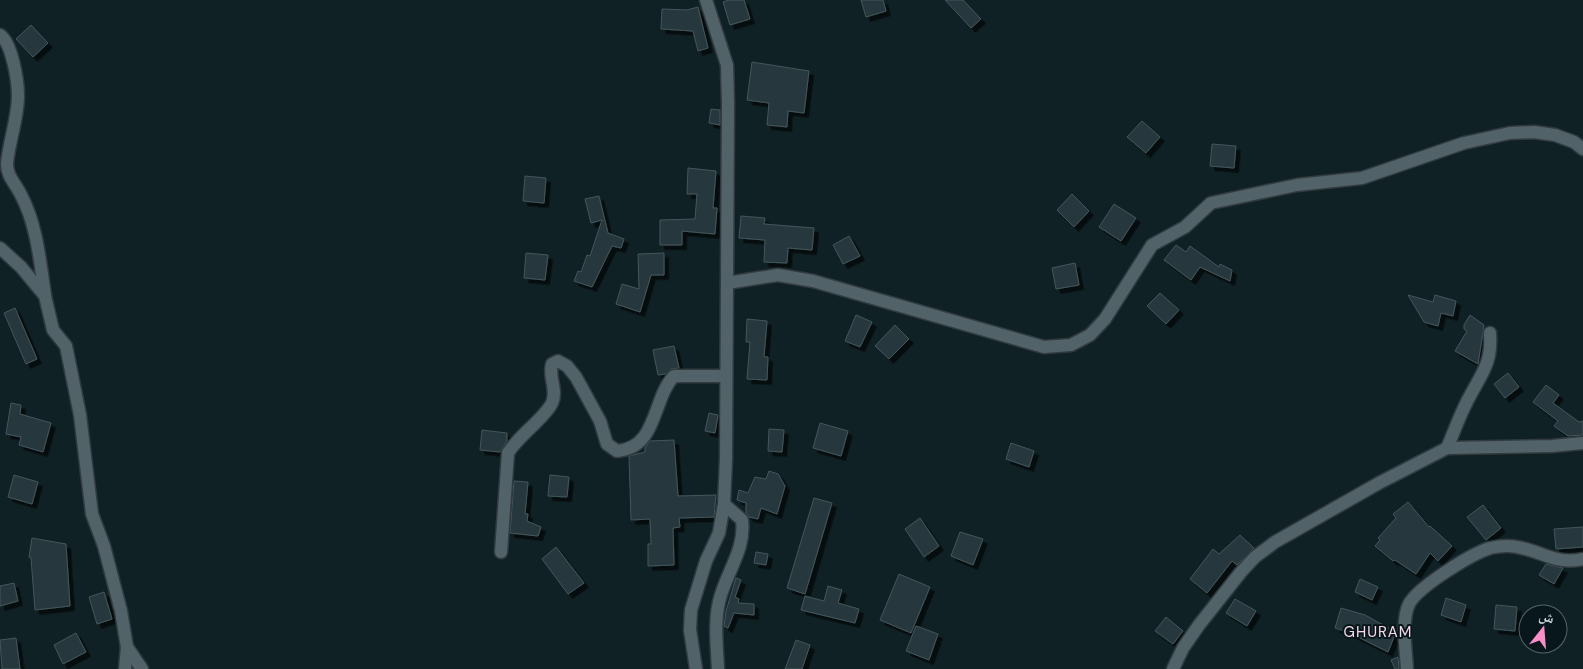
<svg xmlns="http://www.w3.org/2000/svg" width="1583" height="669" font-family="'DM Sans','Noto Naskh Arabic',sans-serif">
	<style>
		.building { fill: #26383c; stroke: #44565b; filter: url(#shadow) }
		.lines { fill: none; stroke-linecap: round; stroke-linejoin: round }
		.street-casing { stroke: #313b3f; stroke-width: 15 }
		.secondary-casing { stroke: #313b3f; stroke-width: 15 }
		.street { stroke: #516368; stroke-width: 12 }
		.secondary { stroke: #516368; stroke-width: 12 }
		.labels { text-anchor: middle; stroke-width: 4; stroke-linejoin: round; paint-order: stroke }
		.quarter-label { font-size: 15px; letter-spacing: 1px; fill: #fadae9; stroke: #07171c }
	</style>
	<defs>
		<filter id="shadow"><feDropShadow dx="4.5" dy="4.5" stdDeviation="0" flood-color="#0009"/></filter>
	</defs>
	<rect width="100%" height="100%" fill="#102125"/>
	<g class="building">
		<polygon points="729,0 744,0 750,19 730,25 723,2"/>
		<polygon points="861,0 883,0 886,11 866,17"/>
		<polygon points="945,0 963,0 981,19 971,28"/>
		<polygon points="698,7 708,48 698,51 693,31 661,29 662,9 687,10"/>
		<polygon points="31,25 48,43 33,57 16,39"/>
		<polygon points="752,62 809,71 804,113 788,111 787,127 767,125 769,103 747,100"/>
		<polygon points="711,109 720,110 720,125 709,123"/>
		<polygon points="1142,121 1160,137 1146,153 1127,137"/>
		<polygon points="1212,144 1236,146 1234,168 1210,166"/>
		<polygon points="688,168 716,171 713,208 717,208 715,234 682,231 682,245 660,245 660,220 695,219 697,194 687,194"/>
		<polygon points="525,176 546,178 544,203 523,201"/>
		<polygon points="1072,194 1089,211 1074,227 1057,210"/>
		<polygon points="599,196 608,233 624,239 621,248 612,246 592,287 574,281 578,271 581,272 587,255 590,256 602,220 591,223 585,199"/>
		<polygon points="1114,204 1136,218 1121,241 1099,227"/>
		<polygon points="741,216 765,218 764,224 814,228 812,250 788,248 787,263 764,262 765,240 739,238"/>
		<polygon points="849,236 860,256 843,264 833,245"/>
		<polygon points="1176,245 1186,252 1190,246 1219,267 1220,264 1232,270 1230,281 1200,267 1191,280 1164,260"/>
		<polygon points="526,253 548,255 545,280 524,278"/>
		<polygon points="664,253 664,275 651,275 640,312 616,304 622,284 639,289 638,254"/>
		<polygon points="1075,263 1079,285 1056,289 1052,268"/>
		<polygon points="1160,293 1179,310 1166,324 1147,306"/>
		<polygon points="1408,295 1433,302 1435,295 1456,301 1453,316 1441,313 1438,326 1424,322"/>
		<polygon points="15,308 37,359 26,364 4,313"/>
		<polygon points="856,315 872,322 860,347 845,341"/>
		<polygon points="1470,315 1484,325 1478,364 1455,351 1467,331 1464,329 1464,325"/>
		<polygon points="747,319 767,321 764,357 768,357 767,380 747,379 750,342 746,342"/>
		<polygon points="895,325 909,339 889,359 875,346"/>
		<polygon points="674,346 679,368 671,369 666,374 658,375 653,350"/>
		<polygon points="1508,373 1519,387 1505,398 1494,384"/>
		<polygon points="1546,385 1559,395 1553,403 1579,422 1583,421 1583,435 1568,436 1554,426 1558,421 1533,402"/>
		<polygon points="11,403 21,405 20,414 51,423 43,452 19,445 21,437 6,434"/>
		<polygon points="709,413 718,415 715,433 705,431"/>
		<polygon points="820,423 848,431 841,456 813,448"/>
		<polygon points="769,429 784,430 782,452 768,451"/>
		<polygon points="482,430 507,433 507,441 500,452 480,450"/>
		<polygon points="674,440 678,496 716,495 714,517 679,518 680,527 673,528 674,565 648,566 648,544 651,544 650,519 631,520 629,456 645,452 645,448 650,441"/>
		<polygon points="1011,443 1034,451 1029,467 1006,459"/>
		<polygon points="769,471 778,474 785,486 777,514 761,508 758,519 749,517 746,513 746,503 737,500 739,490 748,493 755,477 766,479"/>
		<polygon points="14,475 38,482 32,504 8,497"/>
		<polygon points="550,475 569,477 567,497 548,496"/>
		<polygon points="514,481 528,482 525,514 528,514 527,521 541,527 538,536 510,533"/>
		<polygon points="814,498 832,503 805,594 787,588"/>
		<polygon points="1408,502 1429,527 1430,526 1452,546 1438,561 1430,553 1416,574 1395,560 1393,561 1375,546 1380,540 1378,538 1396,518 1393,514"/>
		<polygon points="1483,505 1501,528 1486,540 1467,517"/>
		<polygon points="920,518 939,546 924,557 905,529"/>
		<polygon points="1583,527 1583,547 1556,549 1554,529"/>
		<polygon points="960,532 983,539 973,565 951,556"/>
		<polygon points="1240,535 1254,548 1237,565 1232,561 1207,593 1190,579 1213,549 1219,554"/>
		<polygon points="32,538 66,544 70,606 35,610 31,558 29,557"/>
		<polygon points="556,547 584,583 568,594 542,559"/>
		<polygon points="756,552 768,554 766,565 754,563"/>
		<polygon points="1546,564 1563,568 1554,584 1539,575"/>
		<polygon points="899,574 930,587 911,633 880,620"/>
		<polygon points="736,578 741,580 735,597 739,599 738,603 754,604 754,615 734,613 728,628 724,626 726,611"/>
		<polygon points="1360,579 1378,587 1372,600 1355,592"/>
		<polygon points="14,583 18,601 0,606 0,586"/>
		<polygon points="828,586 842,590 838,603 859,609 855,623 801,610 805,596 824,601"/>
		<polygon points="104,592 112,619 97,624 89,597"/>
		<polygon points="1446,598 1466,605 1461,622 1441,615"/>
		<polygon points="1235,599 1256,611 1247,626 1226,613"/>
		<polygon points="1496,605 1517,607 1515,631 1494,629"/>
		<polygon points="1341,608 1365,615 1396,632 1388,652 1350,633 1335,628"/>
		<polygon points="1166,617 1183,631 1173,644 1155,631"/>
		<polygon points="916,626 938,634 929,660 906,651"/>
		<polygon points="76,633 86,652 63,664 54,645"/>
		<polygon points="16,638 20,669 2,669 0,640"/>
		<polygon points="796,640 810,645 802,669 785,669"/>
		<polygon points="1398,657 1399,669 1395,669 1391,660"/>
	</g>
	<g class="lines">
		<g class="street-casing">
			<g id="street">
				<path d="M0,35C12,43 18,81 18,96C18,118 9,141 7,164C7,177 16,184 21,195C37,225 40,262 45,295"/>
				<polyline points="0,248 21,267 45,296 53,330 66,346 80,415 92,514 104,546 121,611 127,647"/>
				<polyline points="727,283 778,275 813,281 1044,347 1071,345 1090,335 1105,319 1152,245 1185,227 1211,203 1297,185 1362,178 1464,143 1510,133 1534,132 1555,135 1574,142 1583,149"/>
				<path d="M1447,448C1455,430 1461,411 1471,394C1484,370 1492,361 1490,333"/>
				<path d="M501,552L508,453C519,435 544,419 552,403C558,390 548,377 552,364L558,361L567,366L576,377L600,421L607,444L617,451C658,448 652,399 674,376H726"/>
				<polyline points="125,669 127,647 142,669"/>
				<path d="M718,669C717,648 714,623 719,602C725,574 746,550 742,520L724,504"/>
				<path d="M1407,669C1406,650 1401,621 1409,604C1418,587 1471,554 1490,548C1499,546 1508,545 1517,547C1542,551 1555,565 1583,559"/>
			</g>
		</g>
		<g class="secondary-casing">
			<g id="secondary">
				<polyline points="696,669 690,630 691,610 706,561 719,533 724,504 726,459 728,103 727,65 706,0"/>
				<polyline points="1173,669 1183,648 1199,625 1241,572 1255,557 1275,542 1379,483 1447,448 1552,446 1583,443"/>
			</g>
		</g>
		<use href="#street" class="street"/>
		<use href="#secondary" class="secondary"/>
	</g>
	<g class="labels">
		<g class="quarter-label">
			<text x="1378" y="637">GHURAM</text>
		</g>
	</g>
	<g transform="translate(1543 629) rotate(17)"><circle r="24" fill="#07171c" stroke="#556368"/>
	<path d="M0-4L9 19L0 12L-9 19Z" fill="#fa8fc7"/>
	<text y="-8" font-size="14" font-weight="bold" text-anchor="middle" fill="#cbd6d9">ش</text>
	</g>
</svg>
